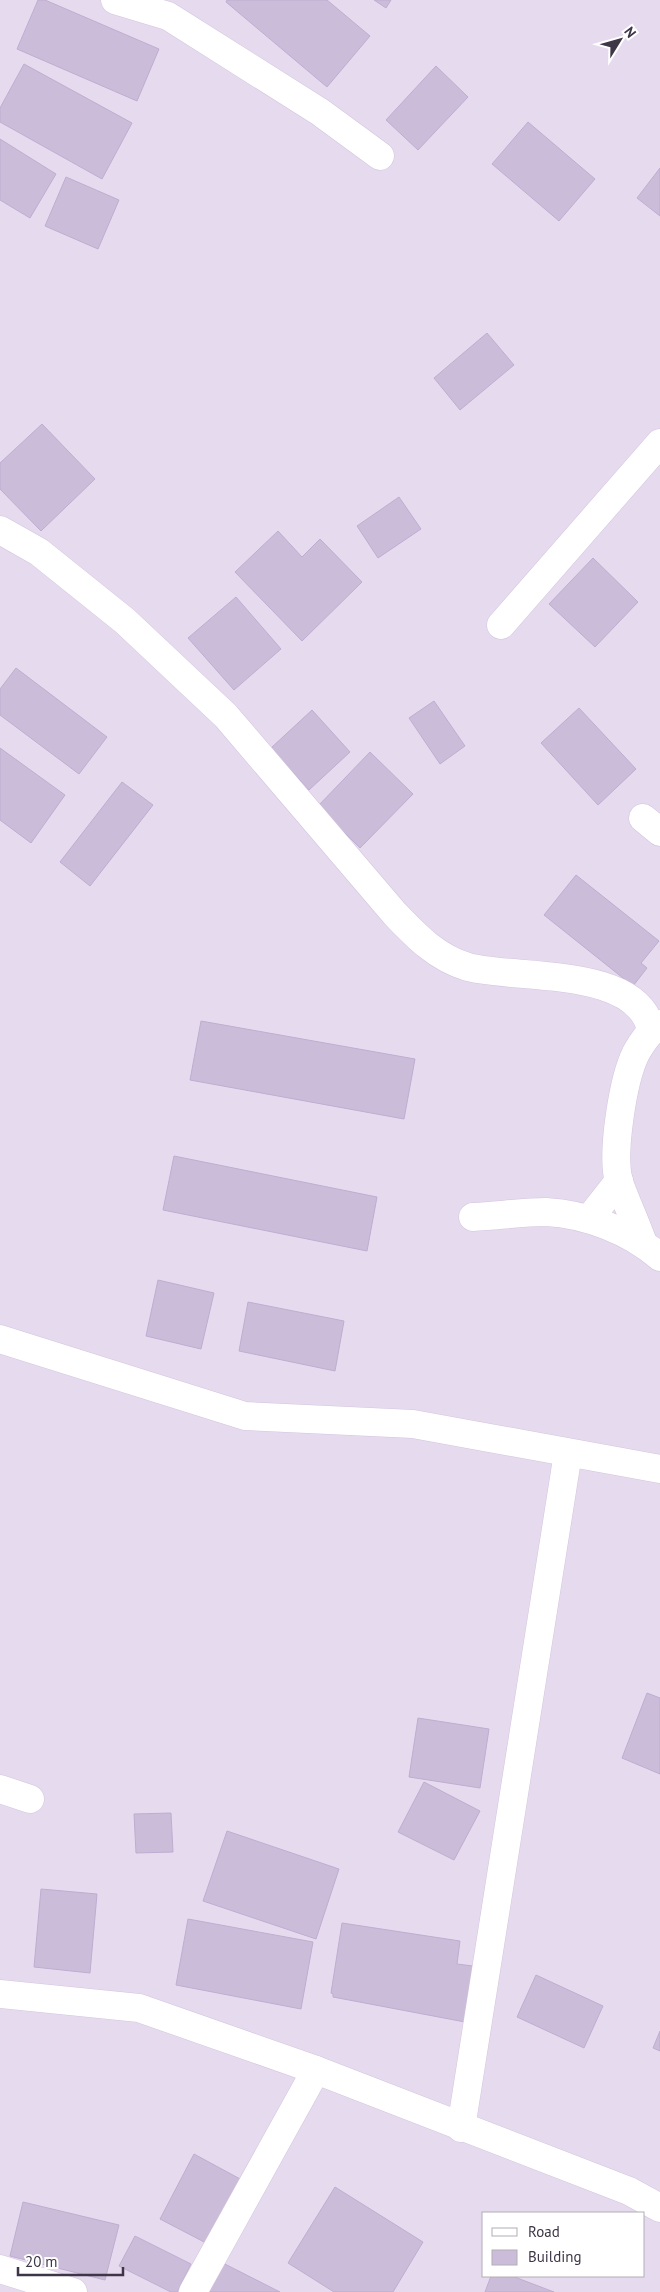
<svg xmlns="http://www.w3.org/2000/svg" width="660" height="2292" font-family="'PT Sans',sans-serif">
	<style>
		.residential { fill: #e6daef; fill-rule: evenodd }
		.building { fill: #cbbdd9; stroke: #bfadd1 }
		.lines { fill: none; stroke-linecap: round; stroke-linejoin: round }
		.minor-casing { stroke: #d3c5de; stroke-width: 29 }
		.minor { stroke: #fff; stroke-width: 28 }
	</style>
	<rect width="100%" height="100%" fill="#eee6f4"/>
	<path class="residential" d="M0,0H660V2292H0ZM484,2213H644V2276H484Z"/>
	<g class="building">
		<polygon points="38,0 45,0 159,49 137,101 17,49"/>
		<polygon points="227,0 327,0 370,36 327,87 226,2"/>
		<polygon points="374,0 391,0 386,8"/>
		<polygon points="24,64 132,123 102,179 0,122 0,108"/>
		<polygon points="436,66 468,97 418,150 386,120"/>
		<polygon points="528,122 595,179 559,221 492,164"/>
		<polygon points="0,139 56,174 30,218 0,200"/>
		<polygon points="660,168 660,216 637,198"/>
		<polygon points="66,177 119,200 98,249 45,226"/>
		<polygon points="487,333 514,365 460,410 434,378"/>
		<polygon points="42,424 95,479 41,531 0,489 0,463"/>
		<polygon points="399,497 421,529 378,558 357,526"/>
		<polygon points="278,531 302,557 320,539 362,582 302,641 235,572"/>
		<polygon points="593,558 638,602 595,647 549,604"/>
		<polygon points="236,597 281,649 234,690 188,638"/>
		<polygon points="16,668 107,737 79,774 0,715 0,689"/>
		<polygon points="434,701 465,746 440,764 409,718"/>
		<polygon points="579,708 636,769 598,805 541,743"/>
		<polygon points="312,710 350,752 309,790 271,748"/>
		<polygon points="0,748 65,795 31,843 0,820"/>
		<polygon points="370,752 413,794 360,848 318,806"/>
		<polygon points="122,782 153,805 90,886 60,862"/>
		<polygon points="576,875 659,941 641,963 647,968 633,986 544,915"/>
		<polygon points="201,1021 415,1059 404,1119 190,1080"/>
		<polygon points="174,1156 377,1197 367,1251 163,1210"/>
		<polygon points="158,1280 214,1293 201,1349 146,1336"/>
		<polygon points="248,1302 344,1321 335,1371 239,1351"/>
		<polygon points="647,1693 660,1698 660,1774 622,1758"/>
		<polygon points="418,1718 489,1729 480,1788 409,1777"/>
		<polygon points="424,1782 480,1811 454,1860 398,1832"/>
		<polygon points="171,1813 173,1852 136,1853 134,1814"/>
		<polygon points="227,1831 339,1869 316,1939 203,1901"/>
		<polygon points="41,1889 97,1894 90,1973 34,1967"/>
		<polygon points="188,1919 313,1942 301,2009 176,1985"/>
		<polygon points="342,1923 460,1941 457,1964 473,1966 465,2022 333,1997 333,1994 331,1993"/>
		<polygon points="536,1975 603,2006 584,2048 517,2017"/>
		<polygon points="660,2031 660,2051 653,2048"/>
		<polygon points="194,2154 242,2180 208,2244 160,2219"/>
		<polygon points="335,2187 423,2242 393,2292 334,2292 288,2263"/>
		<polygon points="23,2202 119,2225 105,2280 10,2256"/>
		<polygon points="135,2236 191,2264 177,2292 171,2292 119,2266"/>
		<polygon points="217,2260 280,2292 200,2292"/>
		<polygon points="491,2276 512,2276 554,2292 485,2292"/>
	</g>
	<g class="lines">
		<g class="minor-casing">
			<g id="minor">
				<polyline points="115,0 168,16 320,112 380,156"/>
				<path d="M0,530L39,552L125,621L226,716L395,914C416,936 437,958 468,967C517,980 638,966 651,1030"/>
				<polyline points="501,625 660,443"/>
				<polyline points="643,818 660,832"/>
				<path d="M473,1217C497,1216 522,1212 546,1212C586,1214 630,1231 660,1257"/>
				<polyline points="589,1219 619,1181"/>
				<path d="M643,1243C636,1223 626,1202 619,1182C611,1154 623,1079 636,1053C642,1042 650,1031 660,1024"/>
				<polyline points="0,1339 245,1416 413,1424 660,1469"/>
				<polyline points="0,1789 30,1799"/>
				<polyline points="0,1994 139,2008 316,2070 629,2191 660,2208"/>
				<polyline points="461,2128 568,1453"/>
				<polyline points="0,2269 73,2292"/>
				<polyline points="193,2292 316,2070"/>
			</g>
		</g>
		<use href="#minor" class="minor"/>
	</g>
	<rect x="482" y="2212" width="162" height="65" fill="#ffffff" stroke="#b2aeb5"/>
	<rect x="492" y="2228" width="25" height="8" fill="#ffffff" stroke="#b2aeb5"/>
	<text x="528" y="2237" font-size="15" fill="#3e3547">Road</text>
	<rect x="492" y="2250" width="25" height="15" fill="#cbbdd9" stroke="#b2aeb5"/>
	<text x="528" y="2262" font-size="15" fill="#3e3547">Building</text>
	<g transform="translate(620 40) rotate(53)" stroke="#ffffff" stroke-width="4" paint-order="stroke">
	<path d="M0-4L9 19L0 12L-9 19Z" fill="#3e3547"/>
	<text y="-8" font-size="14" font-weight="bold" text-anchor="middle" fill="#3e3547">N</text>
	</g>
	<path d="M18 2267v8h105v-8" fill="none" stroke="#3e3547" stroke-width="2.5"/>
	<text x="25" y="2267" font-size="15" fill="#3e3547" stroke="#ffffff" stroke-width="4" paint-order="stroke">20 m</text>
</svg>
